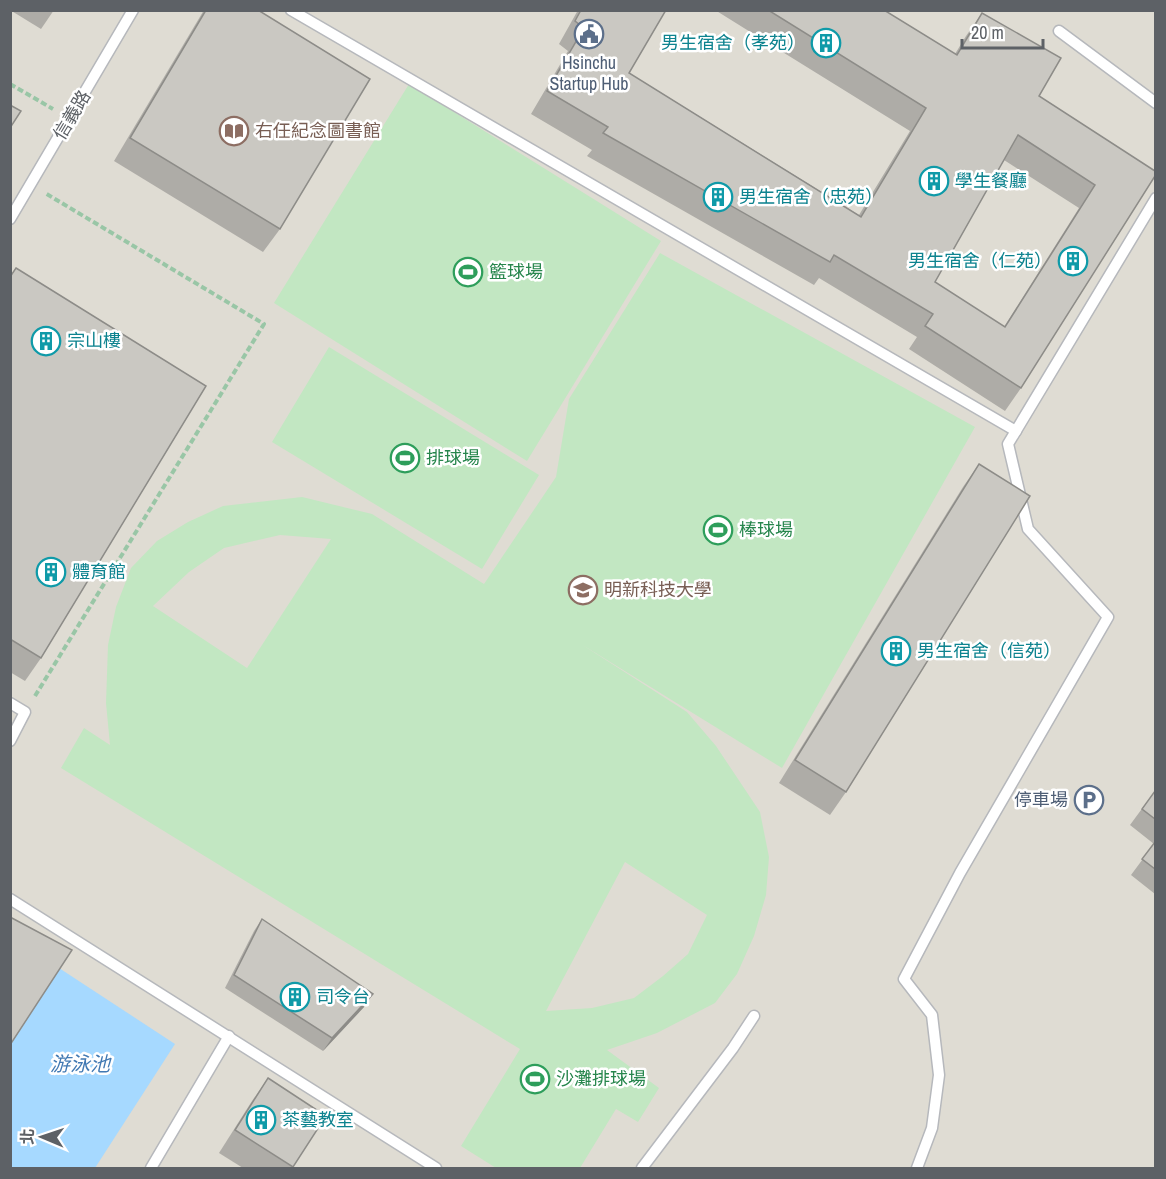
<svg xmlns="http://www.w3.org/2000/svg" width="1166" height="1179" font-family="'Archivo Narrow','Noto Sans TC',sans-serif">
	<style>
		.education { fill: #dfdcd3 }
		.green { fill: #c2e7c2; fill-rule: evenodd }
		.water { fill: #a6d9ff }
		.lines { fill: none; stroke-linecap: round; stroke-linejoin: round }
		.service-casing { stroke: #b6b8bc; stroke-width: 13 }
		.path { stroke: #99c6a6; stroke-width: 4; stroke-dasharray: 6 3; stroke-linecap: butt }
		.service { stroke: #fff; stroke-width: 10 }
		.wall { fill: #aeaca7; fill-rule: evenodd }
		.shaded-wall { fill: #8d8c88 }
		.building { fill: #cac8c2; stroke: #8d8c88; stroke-width: 1.5; fill-rule: evenodd }
		.labels { text-anchor: middle; stroke-width: 5; stroke-linejoin: round; paint-order: stroke }
		.culture-label { font-size: 18px; fill: #0d838f; stroke: #fff; text-anchor: start }
		.service-label { font-size: 18px; fill: #4e5e75; stroke: #fff }
		.street-label { font-size: 18px; fill: #5d6166; stroke: #fff }
		.education-label { font-size: 18px; fill: #785e54; stroke: #fff; text-anchor: start }
		.leisure-label { font-size: 18px; fill: #27864d; stroke: #fff; text-anchor: start }
		.water-label { font-size: 20px; font-style: italic; fill: #4179b3; stroke: #fff }
	</style>
	<rect width="100%" height="100%" fill="#efede5"/>
	<rect class="education" x="11" y="11" width="1144" height="1157"/>
	<g class="green">
		<polygon points="409,84 661,241 527,461 274,303"/>
		<path d="M660,253L975,427L782,768L581,644L687,712L716,746L760,812L769,857L766,895L754,936L737,974L715,1003L657,1033L607,1050L659,1088L638,1122L616,1109L580,1168H496L461,1146L520,1049L61,768L84,728L110,745L106,703L108,645L116,607L131,568L157,541L188,522L223,506L302,497L372,514L484,584L556,477L569,399ZM280,535L331,539L247,668L153,606L189,572L224,548ZM625,862L707,915L688,954L663,976L634,998L592,1008L546,1011Z"/>
		<polygon points="329,347 539,475 482,569 272,442"/>
	</g>
	<polygon class="water" points="59,968 175,1044 95,1168 11,1168 10,1043"/>
	<g class="lines">
		<g class="service-casing">
			<g id="service">
				<polyline points="291,10 1016,431"/>
				<polyline points="1059,31 1156,103"/>
				<polyline points="10,219 133,10"/>
				<polyline points="10,703 25,712 10,741"/>
				<polyline points="10,899 436,1168"/>
				<polyline points="151,1168 229,1036"/>
				<polyline points="642,1168 733,1048 754,1016"/>
				<polyline points="917,1168 932,1128 939,1075 932,1015 904,979 960,873 1108,617 1028,529 1008,444 1156,198"/>
			</g>
		</g>
		<g class="path">
			<polyline points="10,84 53,109"/>
			<polyline points="35,696 264,324 45,193"/>
		</g>
		<use href="#service" class="service"/>
	</g>
	<g class="wall">
		<polygon points="10,10 54,10 41,29"/>
		<polygon points="204,10 258,10 280,229 263,252 114,161"/>
		<path d="M578,10H666L629,73L859,215L910,131L715,10H884L955,54L966,36L982,13L1039,96L1155,171L1021,388L1005,411L909,349L917,337L819,278L814,285L587,156L592,150L531,114L568,51L559,44ZM1004,160L1079,208L1004,327L935,282Z"/>
		<polygon points="16,268 41,658 25,681 10,672 10,276"/>
		<polygon points="979,464 846,792 830,815 779,783 963,487"/>
		<polygon points="1155,791 1155,894 1131,875 1154,844 1130,825"/>
		<polygon points="262,919 364,1007 323,1051 225,988 254,931"/>
		<polygon points="268,1078 326,1116 292,1168 243,1168 219,1153 252,1101"/>
	</g>
	<polygon class="shaded-wall" points="373,994 364,1007 323,1051 332,1038"/>
	<g class="building">
		<polygon points="206,10 258,10 370,79 280,229 130,138"/>
		<path d="M581,10H666L629,73L861,217L926,108L768,10H884L957,55L982,13L1061,58L1039,96L1155,171V176L1021,388L925,326L933,314L834,255L830,262L603,133L608,127L547,91L584,28L575,21ZM1018,135L1095,185L1005,327L935,282Z"/>
		<polygon points="10,105 21,111 10,128"/>
		<polygon points="16,268 206,386 41,658 10,639 10,277"/>
		<polygon points="979,464 1030,496 846,792 795,760"/>
		<polygon points="1155,791 1155,819 1142,809"/>
		<polygon points="1155,842 1155,869 1142,859"/>
		<polygon points="10,917 72,950 10,1045"/>
		<polygon points="262,919 373,994 332,1038 234,975"/>
		<polygon points="268,1078 326,1116 293,1167 235,1130"/>
	</g>
	<defs>
		<g id="civic-ring" transform="scale(1.5)"><circle r="9.5" fill="#fff" stroke="#5c6f8a" stroke-width="1.5"/><path d="M-.6-6.5H3V-4.5H.6V-3L4-1V1h2V6H-6V1h2V-1L-.6-3ZM-1.2 2.5V6h2.4V2.5Z" fill="#5c6f8a"/></g>
		<g id="building-ring" transform="scale(1.5)"><circle r="9.5" fill="#fff" stroke="#0f9aa8" stroke-width="1.5"/><path d="M-4-6H4V6H1V3H-1V6H-4ZM-2.5-4.3h1.7v1.8h-1.7ZM.8-4.3h1.7v1.8H.8ZM-2.5-1h1.7V.8h-1.7ZM.8-1h1.7V.8H.8Z" fill="#0f9aa8"/></g>
		<g id="library-ring" transform="scale(1.5)"><circle r="9.5" fill="#fff" stroke="#8d6e63" stroke-width="1.5"/><path d="M-6-4Q-3-5.5-.7-3.5V5Q-3 3-6 4ZM6-4Q3-5.5 .7-3.5V5Q3 3 6 4Z" fill="#8d6e63"/></g>
		<g id="stadium-ring" transform="scale(1.5)"><circle r="9.5" fill="#fff" stroke="#2e9e5b" stroke-width="1.5"/><path d="M0-5a6.5 5 0 1 0 0 10a6.5 5 0 1 0 0-10ZM-3.5-1.8h7v3.6h-7Z" fill="#2e9e5b"/></g>
		<g id="university-ring" transform="scale(1.5)"><circle r="9.5" fill="#fff" stroke="#8d6e63" stroke-width="1.5"/><path d="M0-5L7-2L0 1L-7-2ZM-4 1L0 2.5L4 1V4Q0 6-4 4Z" fill="#8d6e63"/></g>
		<g id="parking-ring" transform="scale(1.5)"><circle r="9.5" fill="#fff" stroke="#5c6f8a" stroke-width="1.5"/><path d="M-3.5-5.5H1a3.5 3.5 0 0 1 0 7H-1V5.5H-3.5ZM-1-3.4V-.6H.8a1.4 1.4 0 0 0 0-2.8Z" fill="#5c6f8a"/></g>
	</defs>
	<g fill-rule="evenodd">
		<use href="#civic-ring" x="589" y="34"/>
		<use href="#building-ring" x="826" y="43"/>
		<use href="#library-ring" x="234" y="131"/>
		<use href="#building-ring" x="934" y="181"/>
		<use href="#building-ring" x="718" y="197"/>
		<use href="#building-ring" x="1073" y="261"/>
		<use href="#stadium-ring" x="468" y="272"/>
		<use href="#building-ring" x="46" y="341"/>
		<use href="#stadium-ring" x="405" y="458"/>
		<use href="#stadium-ring" x="718" y="530"/>
		<use href="#building-ring" x="51" y="572"/>
		<use href="#university-ring" x="583" y="590"/>
		<use href="#building-ring" x="896" y="651"/>
		<use href="#parking-ring" x="1089" y="800"/>
		<use href="#building-ring" x="295" y="997"/>
		<use href="#stadium-ring" x="535" y="1079"/>
		<use href="#building-ring" x="261" y="1120"/>
	</g>
	<g class="labels">
		<g class="culture-label">
			<text x="805" y="49" text-anchor="end">男生宿舍（孝苑）</text>
			<text x="955" y="187">學生餐廳</text>
			<text x="739" y="203">男生宿舍（忠苑）</text>
			<text x="1052" y="267" text-anchor="end">男生宿舍（仁苑）</text>
			<text x="67" y="347">宗山樓</text>
			<text x="72" y="578">體育館</text>
			<text x="917" y="657">男生宿舍（信苑）</text>
			<text x="316" y="1003">司令台</text>
			<text x="282" y="1126">茶藝教室</text>
		</g>
		<g class="service-label">
			<text x="589" y="69">Hsinchu<tspan x="589" dy="21">Startup Hub</tspan></text>
			<text x="1068" y="806" text-anchor="end">停車場</text>
		</g>
		<g class="street-label">
			<text transform="translate(72 115) rotate(-59)" y="6">信義路</text>
		</g>
		<g class="education-label">
			<text x="255" y="137">右任紀念圖書館</text>
			<text x="604" y="596">明新科技大學</text>
		</g>
		<g class="leisure-label">
			<text x="489" y="278">籃球場</text>
			<text x="426" y="464">排球場</text>
			<text x="739" y="536">棒球場</text>
			<text x="556" y="1085">沙灘排球場</text>
		</g>
		<g class="water-label">
			<text x="80" y="1071">游泳池</text>
		</g>
	</g>
	<rect width="1166" height="1179" fill="none" stroke="#5d6166" stroke-width="24"/>
	<g transform="translate(42 1137) rotate(272)" stroke="#ffffff" stroke-width="4.5" paint-order="stroke">
	<path d="M0-4.5L10 22L0 15L-10 22Z" fill="#5d6166"/>
	<text y="-9" font-size="16" font-weight="bold" text-anchor="middle" fill="#5d6166">北</text>
	</g>
	<path d="M962 39v9h81v-9" fill="none" stroke="#5d6166" stroke-width="3"/>
	<text x="971" y="39" font-size="18" fill="#5d6166" stroke="#ffffff" stroke-width="4.5" paint-order="stroke">20 m</text>
</svg>
